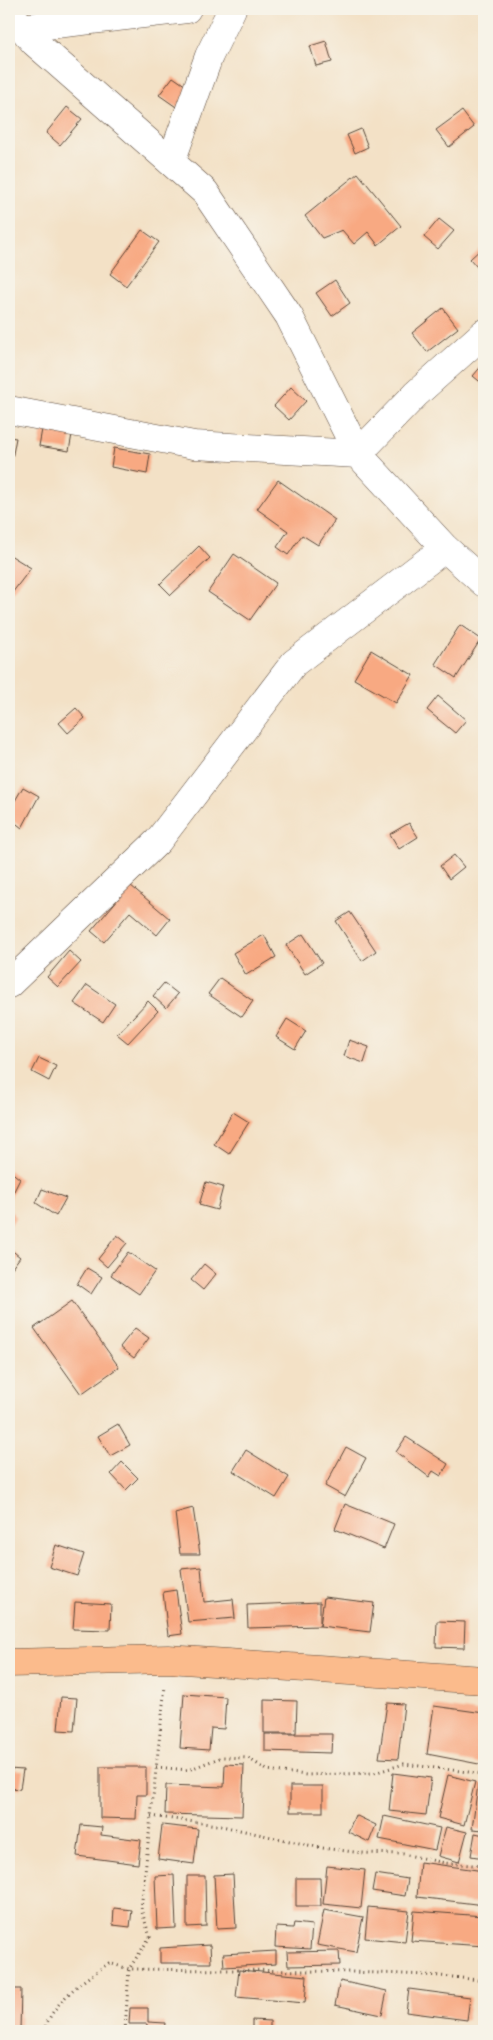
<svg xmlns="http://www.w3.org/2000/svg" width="493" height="2040" font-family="'Gochi Hand',sans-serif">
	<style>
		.building { fill: #f8a982 }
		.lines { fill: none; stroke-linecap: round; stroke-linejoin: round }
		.minor-casing { stroke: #574537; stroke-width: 29 }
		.major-casing { stroke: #574537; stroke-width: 29 }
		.path { stroke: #574537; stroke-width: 3; stroke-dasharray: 1 4; stroke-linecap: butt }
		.minor { stroke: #fff; stroke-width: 28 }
		.major { stroke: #fbbb8c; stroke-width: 28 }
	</style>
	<rect width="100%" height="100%" fill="#f7f3e8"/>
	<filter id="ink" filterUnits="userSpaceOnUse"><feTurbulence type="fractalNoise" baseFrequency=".02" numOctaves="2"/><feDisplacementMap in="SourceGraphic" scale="10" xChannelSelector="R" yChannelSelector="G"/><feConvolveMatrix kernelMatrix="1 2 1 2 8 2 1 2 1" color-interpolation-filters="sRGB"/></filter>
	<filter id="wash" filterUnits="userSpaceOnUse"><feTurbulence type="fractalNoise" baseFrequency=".0096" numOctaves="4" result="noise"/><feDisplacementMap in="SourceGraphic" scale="20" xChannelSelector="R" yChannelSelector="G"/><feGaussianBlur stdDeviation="1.12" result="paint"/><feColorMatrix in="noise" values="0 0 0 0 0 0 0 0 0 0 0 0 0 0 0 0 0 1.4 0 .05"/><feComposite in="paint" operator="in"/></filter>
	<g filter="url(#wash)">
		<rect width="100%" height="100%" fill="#f3e1c6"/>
		<g id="blocks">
			<g class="building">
				<polygon points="326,41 332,62 316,66 310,46"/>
				<polygon points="173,77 192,90 179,109 159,95"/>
				<polygon points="67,107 82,119 60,145 46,133"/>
				<polygon points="462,111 474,127 449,147 436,130"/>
				<polygon points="361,129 368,147 355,153 347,135"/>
				<polygon points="358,173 401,226 378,245 368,232 354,244 342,230 322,238 305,216"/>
				<polygon points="439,219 454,231 438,249 424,237"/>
				<polygon points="142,230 159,242 126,286 110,274"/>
				<polygon points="484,246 484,275 470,259"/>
				<polygon points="335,280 350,303 332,316 316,293"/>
				<polygon points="443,308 458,328 427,352 412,333"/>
				<polygon points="484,363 484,385 473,376"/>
				<polygon points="291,387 306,401 289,420 274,406"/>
				<polygon points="43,424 73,429 69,451 39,446"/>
				<polygon points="9,437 16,438 12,459 9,459"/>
				<polygon points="114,448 150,454 147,474 111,467"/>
				<polygon points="278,480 335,520 318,545 302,535 288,555 277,547 288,531 257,509"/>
				<polygon points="199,546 210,558 171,595 160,584"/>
				<polygon points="234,554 276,583 250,620 208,592"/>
				<polygon points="10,555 31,568 9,597 9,557"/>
				<polygon points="460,625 481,639 456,678 435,664"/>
				<polygon points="371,650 413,675 396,703 354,679"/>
				<polygon points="438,696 466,720 455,733 427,710"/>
				<polygon points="76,708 85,718 68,733 59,723"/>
				<polygon points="23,787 39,796 22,828 9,818 9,811"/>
				<polygon points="409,823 418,837 399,849 390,834"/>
				<polygon points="454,855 464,867 449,879 440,866"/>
				<polygon points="130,885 170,919 157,935 130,912 104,942 91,931"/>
				<polygon points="350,912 376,951 362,961 336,921"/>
				<polygon points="303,934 322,963 305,974 286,945"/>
				<polygon points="264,935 276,957 246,975 233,953"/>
				<polygon points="69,951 81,962 58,987 47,977"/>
				<polygon points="220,978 253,1001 242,1017 208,994"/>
				<polygon points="164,983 178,994 166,1008 153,996"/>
				<polygon points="87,985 115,1004 103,1022 74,1003"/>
				<polygon points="148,1001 158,1011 128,1043 117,1034"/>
				<polygon points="287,1019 306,1031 295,1049 276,1037"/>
				<polygon points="349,1040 369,1047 364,1063 344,1056"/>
				<polygon points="39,1058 56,1066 49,1081 32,1072"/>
				<polygon points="233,1112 249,1122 229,1154 214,1144"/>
				<polygon points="9,1170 20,1179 9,1201"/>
				<polygon points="206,1182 223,1187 217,1210 199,1205"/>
				<polygon points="42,1189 66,1198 56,1216 36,1203"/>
				<polygon points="9,1209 16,1217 9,1227"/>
				<polygon points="117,1235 127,1243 107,1267 98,1259"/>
				<polygon points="9,1248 20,1257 9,1272"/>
				<polygon points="128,1252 155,1271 139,1294 111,1275"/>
				<polygon points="204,1264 216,1274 203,1290 191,1280"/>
				<polygon points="87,1268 102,1277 91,1294 77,1284"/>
				<polygon points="72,1301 119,1367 81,1394 34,1328"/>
				<polygon points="135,1328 149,1338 134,1358 120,1347"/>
				<polygon points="118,1424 130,1445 110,1456 98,1436"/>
				<polygon points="406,1437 448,1464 441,1476 433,1471 429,1477 396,1452"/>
				<polygon points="346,1447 366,1458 345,1497 325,1486"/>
				<polygon points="246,1450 289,1477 276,1498 233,1471"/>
				<polygon points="122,1462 138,1478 126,1490 111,1474"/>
				<polygon points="345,1504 394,1524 384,1549 335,1529"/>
				<polygon points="193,1508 200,1554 180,1554 175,1513"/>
				<polygon points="56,1545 84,1554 77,1576 49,1567"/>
				<polygon points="201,1567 204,1602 233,1599 235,1618 188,1622 181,1569"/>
				<polygon points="176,1590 182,1634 168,1636 163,1592"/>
				<polygon points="324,1597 374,1603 370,1632 320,1626"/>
				<polygon points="75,1602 111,1604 110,1630 73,1629"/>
				<polygon points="320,1602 320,1626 248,1628 247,1605"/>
				<polygon points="437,1621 465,1622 464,1648 436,1647"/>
				<polygon points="184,1694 226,1697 224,1729 211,1728 209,1750 180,1748"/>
				<polygon points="61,1697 77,1698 74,1731 58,1730"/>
				<polygon points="264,1700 297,1701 296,1733 264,1733"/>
				<polygon points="387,1703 404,1704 398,1759 379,1758"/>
				<polygon points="434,1706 484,1713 484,1765 427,1754"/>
				<polygon points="265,1734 332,1734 331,1753 265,1751"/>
				<polygon points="225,1764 244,1765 242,1816 165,1814 166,1785 224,1787"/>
				<polygon points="100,1767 146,1767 146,1795 137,1795 136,1819 100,1818"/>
				<polygon points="9,1769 23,1770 20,1789 9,1788"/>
				<polygon points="393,1773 431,1778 426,1815 389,1811"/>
				<polygon points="448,1775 475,1782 464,1825 438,1818"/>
				<polygon points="478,1784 484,1784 484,1830 472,1829"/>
				<rect x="290" y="1786" width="33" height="26"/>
				<polygon points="355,1815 376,1825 369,1842 348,1832"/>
				<polygon points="384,1816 440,1828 435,1850 379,1839"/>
				<polygon points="81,1825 102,1827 101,1835 141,1840 138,1864 77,1856"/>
				<polygon points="162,1825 198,1829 194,1864 158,1859"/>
				<polygon points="446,1827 467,1832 459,1862 438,1856"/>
				<polygon points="475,1833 484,1835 484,1858 471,1856"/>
				<polygon points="420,1862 484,1871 484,1905 417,1897"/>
				<polygon points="327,1866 365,1870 361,1908 323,1904"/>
				<polygon points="233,1874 236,1928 217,1929 214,1875"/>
				<polygon points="375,1874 408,1879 405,1896 372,1891"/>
				<polygon points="174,1875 176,1928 157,1929 155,1876"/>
				<polygon points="187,1876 205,1876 206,1926 187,1927"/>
				<polygon points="296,1878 320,1878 321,1906 296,1906"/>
				<polygon points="368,1907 409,1911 405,1942 365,1938"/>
				<polygon points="114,1908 132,1910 130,1927 113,1925"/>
				<polygon points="324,1910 363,1917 356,1952 317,1945"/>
				<polygon points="414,1911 484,1916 484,1946 411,1941"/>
				<polygon points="294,1923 312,1925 310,1949 275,1947 276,1927 293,1928"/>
				<polygon points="210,1945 211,1963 160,1963 160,1948"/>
				<polygon points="276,1951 276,1964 224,1967 223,1954"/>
				<polygon points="339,1951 340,1965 288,1966 287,1952"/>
				<polygon points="239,1970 307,1976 305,2003 236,1997"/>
				<polygon points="340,1981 387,1991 382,2015 335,2005"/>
				<polygon points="9,1989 21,1989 20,2031 9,2031"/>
				<polygon points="409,1989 470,1997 467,2020 406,2012"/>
				<polygon points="130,2008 148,2008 148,2022 165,2023 164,2031 147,2031 147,2024 129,2024"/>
				<polygon points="252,2020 270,2021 270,2031 252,2031"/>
			</g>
		</g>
	</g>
	<g filter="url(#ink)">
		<use href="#blocks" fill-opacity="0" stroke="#574537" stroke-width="1"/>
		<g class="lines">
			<g class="minor-casing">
				<g id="minor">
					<polyline points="9,12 34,42 205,192 289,316 358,454 445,548 484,583"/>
					<polyline points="21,28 187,9"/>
					<polyline points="171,162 209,56 232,9"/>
					<polyline points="9,410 194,445 358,454 416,394 484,333"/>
					<polyline points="9,984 158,841 294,663 445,548"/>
				</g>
			</g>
			<g class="major-casing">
				<polyline id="major" points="9,1663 168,1659 484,1680"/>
			</g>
			<g class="path">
				<polyline points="156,1767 188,1770 222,1757 248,1758 267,1770 306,1775 374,1773 404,1764 484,1774"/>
				<polyline points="151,1816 217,1825 322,1848 362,1853 403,1854 445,1863 484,1866"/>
				<path d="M44,2031C53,2001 84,1980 109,1963L129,1969C203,1970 277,1970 351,1972C396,1974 440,1974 484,1981"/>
				<polyline points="125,2031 129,1969 150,1937 141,1909 165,1686"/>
			</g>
			<use href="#minor" class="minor"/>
			<use href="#major" class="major"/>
		</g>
	</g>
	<rect width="493" height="2040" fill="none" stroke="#f7f3e8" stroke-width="30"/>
</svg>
